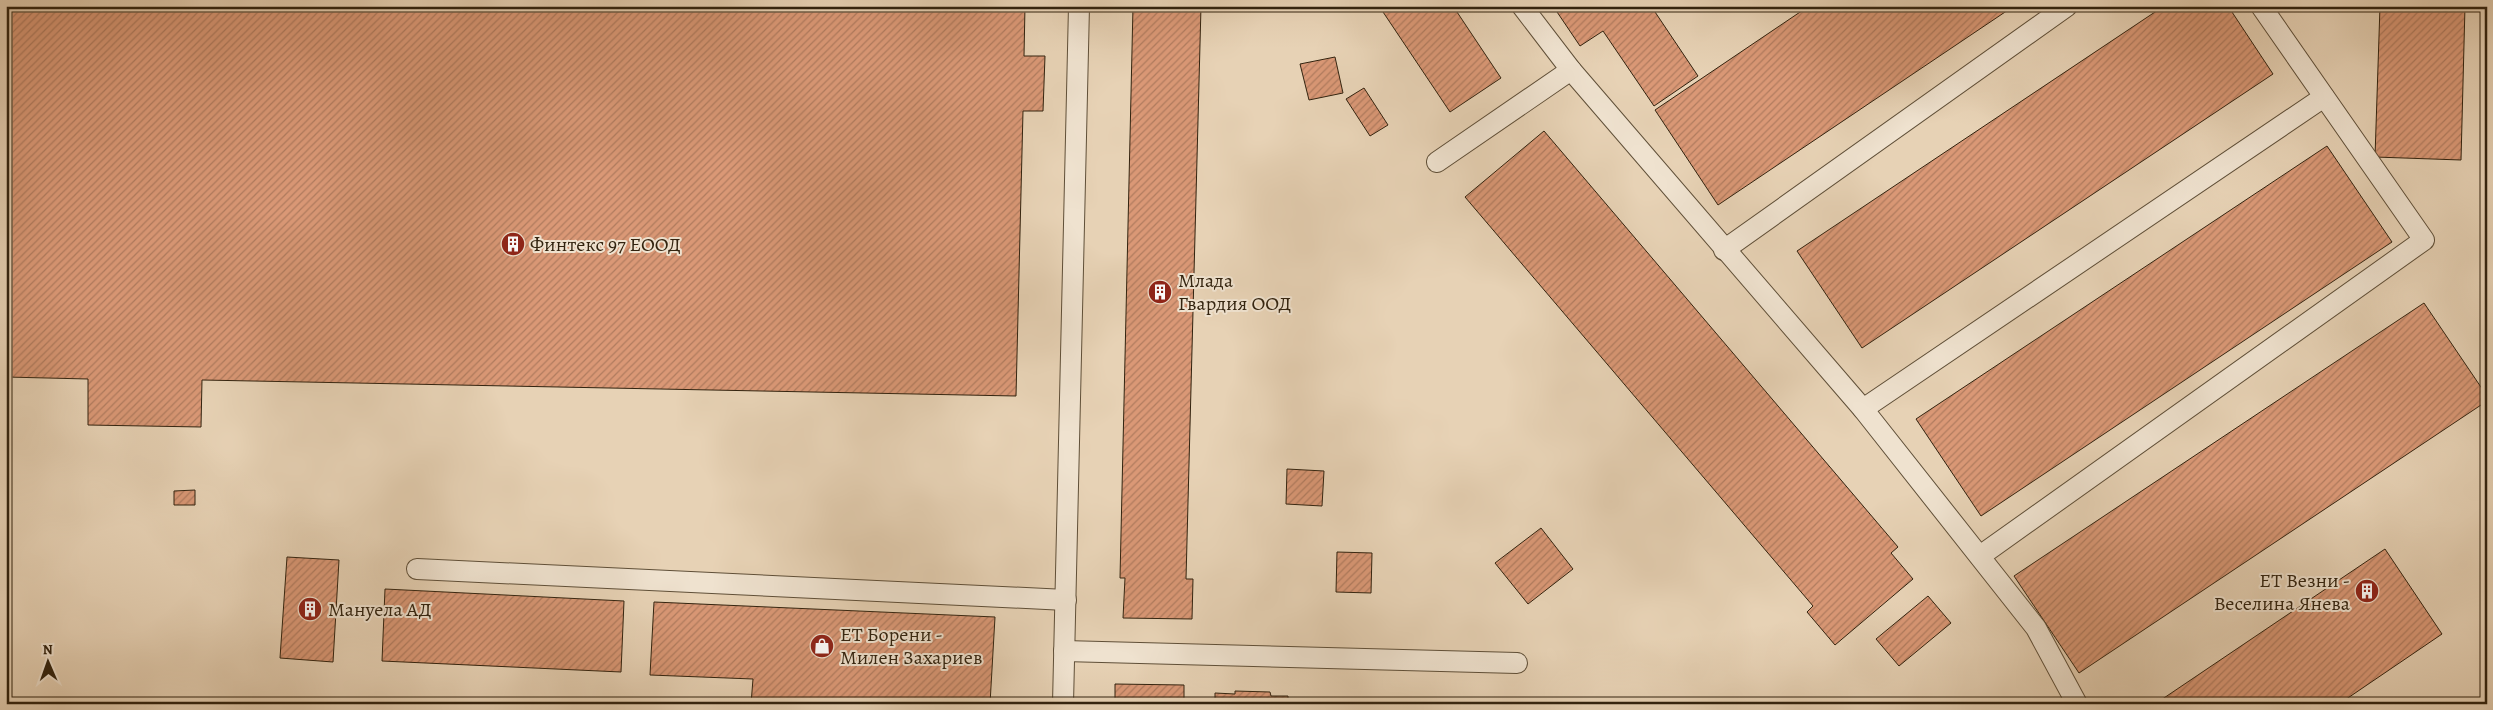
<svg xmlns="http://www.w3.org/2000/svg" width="2493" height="710" font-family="Alegreya,serif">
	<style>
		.building { fill: url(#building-hatch); stroke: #32230f }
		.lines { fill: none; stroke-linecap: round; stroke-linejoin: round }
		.service-casing { stroke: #5f4f38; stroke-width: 22 }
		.service { stroke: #efe2cf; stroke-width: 20 }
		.labels { text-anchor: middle; stroke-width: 4; stroke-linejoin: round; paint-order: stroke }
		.poi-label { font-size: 20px; fill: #32230f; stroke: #efe2cf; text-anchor: start }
	</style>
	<defs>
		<pattern id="building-hatch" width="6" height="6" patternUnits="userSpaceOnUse" patternTransform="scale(1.25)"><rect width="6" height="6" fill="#da9876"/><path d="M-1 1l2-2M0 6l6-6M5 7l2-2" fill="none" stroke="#b17c5f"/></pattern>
	</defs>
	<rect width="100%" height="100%" fill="#e7d2b5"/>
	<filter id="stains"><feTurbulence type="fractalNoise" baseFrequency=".004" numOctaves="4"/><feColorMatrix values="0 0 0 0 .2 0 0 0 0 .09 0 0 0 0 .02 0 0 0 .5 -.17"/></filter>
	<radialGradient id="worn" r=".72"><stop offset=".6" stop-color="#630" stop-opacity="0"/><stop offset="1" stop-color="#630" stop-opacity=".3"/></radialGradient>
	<g class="building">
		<polygon points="6,6 1025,6 1024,56 1045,56 1043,111 1023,111 1016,396 202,380 201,427 88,425 88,379 6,377"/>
		<polygon points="1133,6 1201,6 1186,579 1193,579 1192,619 1123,618 1125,578 1120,578"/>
		<polygon points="1379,6 1453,6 1501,78 1450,112"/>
		<polygon points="1553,6 1651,6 1698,76 1654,106 1603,31 1580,46"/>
		<polygon points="1809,6 2014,6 1718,205 1655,110"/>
		<polygon points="2164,6 2228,6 2273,74 1862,348 1797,251"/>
		<polygon points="2380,6 2465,6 2461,160 2375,157"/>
		<polygon points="1335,57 1343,93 1309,100 1300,64"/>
		<polygon points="1364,88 1388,125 1370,136 1346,99"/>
		<polygon points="1544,131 1898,547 1891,553 1913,579 1835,645 1807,612 1813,606 1465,197"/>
		<polygon points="2327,146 2392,242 1981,516 1916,419"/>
		<polygon points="2424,303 2487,396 2487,401 2079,673 2014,576"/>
		<polygon points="1287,469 1324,471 1322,506 1286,504"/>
		<polygon points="195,490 195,505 174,505 174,491"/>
		<polygon points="1541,528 1573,569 1528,604 1495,563"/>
		<polygon points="2385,549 2442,634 2339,704 2155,704"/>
		<polygon points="1337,552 1372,553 1371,593 1336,592"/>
		<polygon points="287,557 339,560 333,662 280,658"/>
		<polygon points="385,589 624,601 621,672 382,661"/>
		<polygon points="1928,596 1951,623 1899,666 1876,639"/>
		<polygon points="654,602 995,617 990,704 751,704 753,679 650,675"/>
		<polygon points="1115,684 1184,685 1184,704 1115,704"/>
		<polygon points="1235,691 1270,692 1271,696 1288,696 1288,704 1215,704 1215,693 1235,694"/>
	</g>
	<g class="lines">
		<g class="service-casing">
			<g id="service">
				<polyline points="1522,6 1571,70 1863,409 2036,628 2077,704"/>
				<polyline points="1437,162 1571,70"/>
				<polyline points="1724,250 2067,6"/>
				<polyline points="1863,409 2324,97"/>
				<polyline points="1980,556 2424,240 2261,6"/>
				<polyline points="417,569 1066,600"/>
				<polyline points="1064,651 1517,663"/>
				<polyline points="1063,704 1079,6"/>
			</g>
		</g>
		<use href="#service" class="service"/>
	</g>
	<defs>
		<g id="building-disc" transform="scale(1.25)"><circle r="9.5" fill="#8f2418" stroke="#efe2cf"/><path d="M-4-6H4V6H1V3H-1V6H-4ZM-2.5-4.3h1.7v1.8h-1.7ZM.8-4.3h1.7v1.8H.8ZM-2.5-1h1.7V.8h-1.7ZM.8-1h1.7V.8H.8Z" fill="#fff"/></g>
		<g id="shop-disc" transform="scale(1.25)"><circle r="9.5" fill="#8f2418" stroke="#efe2cf"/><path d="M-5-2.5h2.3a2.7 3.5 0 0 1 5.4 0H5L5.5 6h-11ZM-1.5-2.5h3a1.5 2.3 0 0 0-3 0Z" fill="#fff"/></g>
	</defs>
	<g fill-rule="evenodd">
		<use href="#building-disc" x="513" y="244"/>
		<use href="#building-disc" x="1160" y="292"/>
		<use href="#building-disc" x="2367" y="591"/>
		<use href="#building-disc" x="310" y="609"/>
		<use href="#shop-disc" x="822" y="646"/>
	</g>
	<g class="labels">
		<g class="poi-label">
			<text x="530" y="251">Финтекс 97 ЕООД</text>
			<text x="1178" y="287">Млада<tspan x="1178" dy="23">Гвардия ООД</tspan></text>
			<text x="2350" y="587" text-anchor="end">ЕТ Везни -<tspan x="2350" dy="23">Веселина Янева</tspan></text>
			<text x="328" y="616">Мануела АД</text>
			<text x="840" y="641">ЕТ Борени -<tspan x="840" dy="23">Милен Захариев</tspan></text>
		</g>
	</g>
	<rect width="2493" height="710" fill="none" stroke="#e7d2b5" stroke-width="25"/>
	<rect x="8" y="8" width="2478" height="695" fill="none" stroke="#32230f" stroke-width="2.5"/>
	<rect x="12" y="12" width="2468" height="685" fill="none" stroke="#32230f"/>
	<g transform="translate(48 662) rotate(358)" stroke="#efe2cf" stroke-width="4" paint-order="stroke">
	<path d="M0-4L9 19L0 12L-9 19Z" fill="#32230f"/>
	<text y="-8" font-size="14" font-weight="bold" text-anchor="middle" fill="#32230f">N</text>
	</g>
	<rect width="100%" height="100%" filter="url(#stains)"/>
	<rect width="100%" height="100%" fill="url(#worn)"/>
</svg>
